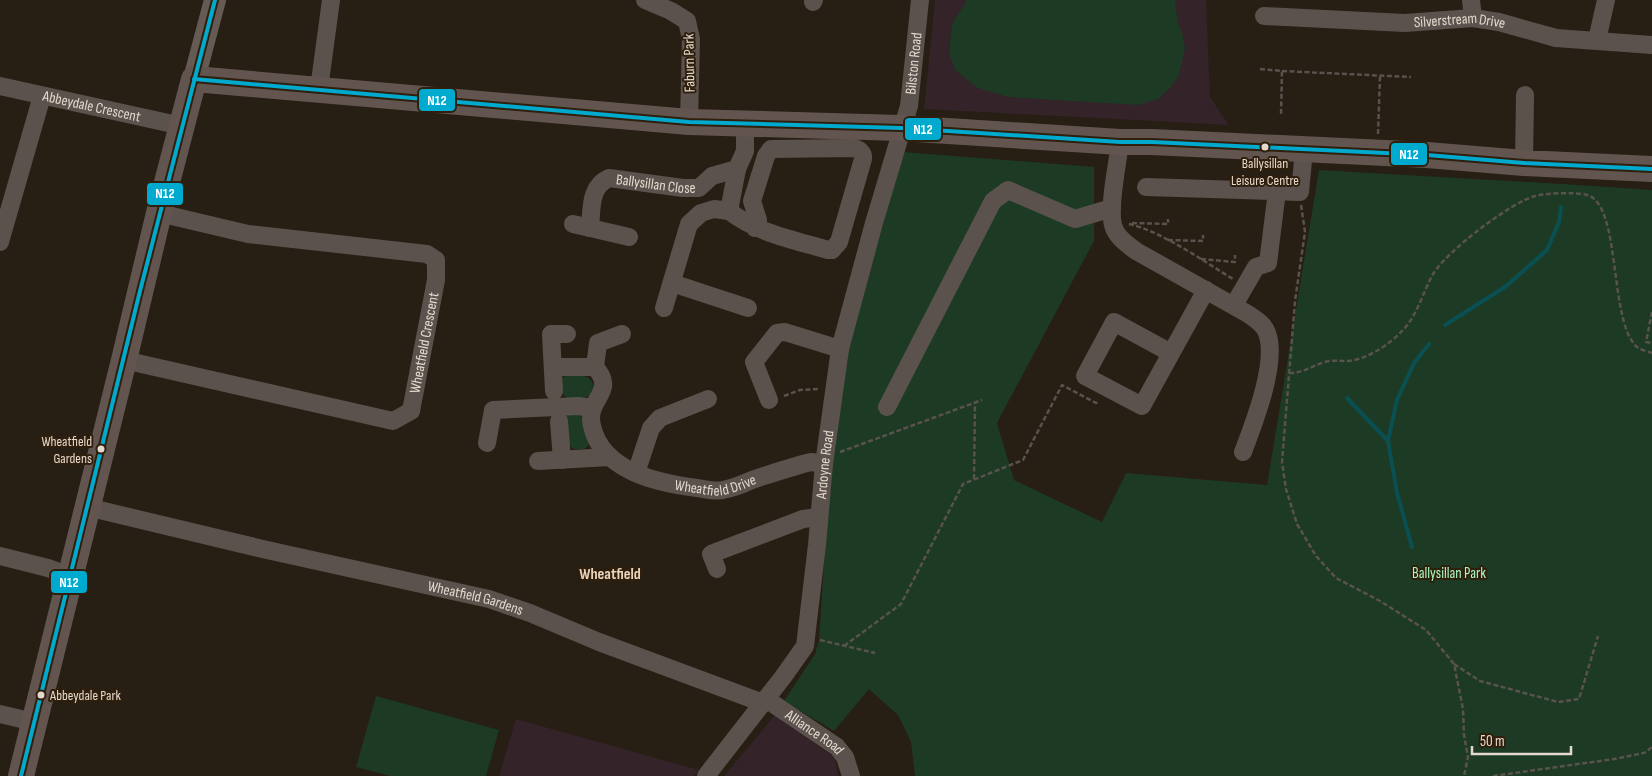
<svg xmlns="http://www.w3.org/2000/svg" width="1652" height="776" font-family="'Sofia Sans Condensed',sans-serif">
	<style>
		.education { fill: #342329 }
		.green { fill: #1d3a24 }
		.lines { fill: none; stroke-linecap: round; stroke-linejoin: round }
		.stream { stroke: #0a5052; stroke-width: 4 }
		.path { stroke: #59524d; stroke-width: 2.5; stroke-dasharray: 5 2.5; stroke-linecap: butt }
		.minor { stroke: #5b524d; stroke-width: 18 }
		.major { stroke: #655a54; stroke-width: 22 }
		.highway { stroke: #625550; stroke-width: 26 }
		.bus-1-casing { stroke: #2f1f0c; stroke-width: 8 }
		.bus-1 { stroke: #00a9ce; stroke-width: 4 }
		.bus-dot { fill: #e4d9cd; stroke: #2f1f0c; stroke-width: 2 }
		.labels { text-anchor: middle; stroke-width: 4; stroke-linejoin: round; paint-order: stroke }
		.bus-label { font-size: 14px; fill: #e4d9cd; stroke: #2f1f0c }
		.street-label { font-size: 15px; fill: #e4d9cd; stroke: #2f1f0c }
		.park-label { font-size: 15px; fill: #a7fbc1; stroke: #2f1f0c }
		.neighbourhood-label { font-size: 16px; font-weight: bold; fill: #ebd5bd; stroke: #2f1f0c }
		.line-badge { stroke: #2f1f0c; stroke-width: 2 }
		.badge-label { font-size: 14px; text-anchor: middle; font-weight: bold; fill: #fff }
	</style>
	<rect width="100%" height="100%" fill="#271e14"/>
	<g class="education">
		<polygon points="935,0 1206,0 1210,97 1229,125 924,109"/>
		<polygon points="775,715 835,758 838,776 724,776"/>
		<polygon points="516,719 699,770 693,776 499,776"/>
	</g>
	<g class="green">
		<polygon points="967,0 1175,0 1178,24 1182,33 1185,48 1179,75 1171,87 1158,99 1138,105 1008,97 978,88 955,70 949,53 952,24"/>
		<polygon points="903,152 1094,167 1094,241 997,423 1014,480 1102,522 1126,473 1267,485 1319,170 1563,184 1652,190 1652,776 915,776 911,742 898,715 869,689 834,731 784,701 815,654 819,640 829,488 843,368"/>
		<path d="M568,374C581,376 590,373 595,388C590,398 581,400 570,401L561,392L562,378Z"/>
		<path d="M566,412H578C584,420 591,436 588,446L584,449H573L567,442Z"/>
		<polygon points="376,696 499,730 486,776 390,776 356,767"/>
	</g>
	<g class="lines">
		<g class="stream">
			<polyline points="1445,325 1505,287 1547,250 1559,222 1561,207"/>
			<polyline points="1347,398 1388,441"/>
			<polyline points="1412,547 1397,493 1388,441 1397,400 1414,363 1429,344"/>
		</g>
		<g class="path">
			<polyline points="1260,69 1282,71 1281,115"/>
			<polyline points="1282,71 1411,77"/>
			<polyline points="1378,134 1380,76"/>
			<polyline points="1301,205 1305,232 1295,301 1282,462 1286,489 1297,524 1316,556 1336,578 1380,601 1426,630 1454,664 1463,709 1464,735 1468,757 1464,776"/>
			<polyline points="1132,223 1168,224 1168,219"/>
			<path d="M1129,224C1163,232 1203,261 1233,279"/>
			<polyline points="1168,240 1203,241 1203,235"/>
			<polyline points="1201,259 1235,262 1235,255"/>
			<polyline points="1652,312 1646,342 1652,343"/>
			<path d="M1289,373C1303,373 1312,366 1325,362C1332,360 1340,361 1348,361C1368,359 1389,345 1403,330C1418,314 1423,292 1433,274C1447,251 1510,203 1535,196C1546,193 1576,192 1587,195C1621,204 1609,317 1635,345C1639,350 1647,351 1652,353"/>
			<polyline points="784,396 800,390 820,389"/>
			<polyline points="840,452 982,400"/>
			<polyline points="974,479 975,403"/>
			<polyline points="820,640 875,653"/>
			<polyline points="844,646 901,604 963,484 1023,460 1062,385 1096,403 1098,400"/>
			<polyline points="1454,664 1480,681 1558,702 1579,699 1598,636"/>
			<polyline points="1493,776 1614,759 1644,753 1652,747"/>
		</g>
		<g class="minor">
			<polyline points="645,0 671,11 687,21 691,39 689,122"/>
			<polyline points="1471,0 1473,18"/>
			<polyline points="813,2 814,0"/>
			<path id="s1" d="M1264,16L1405,23L1473,18L1499,22L1556,38L1652,45"/>
			<polyline points="1597,40 1606,0"/>
			<path id="s2" d="M0,86L182,126"/>
			<polyline points="319,89 331,0"/>
			<path d="M1120,142C1118,163 1108,206 1113,225C1116,237 1127,244 1136,251L1248,314C1255,319 1264,324 1267,333C1278,362 1254,423 1243,452"/>
			<polyline points="1524,163 1525,95"/>
			<path d="M737,169L729,211C757,233 794,240 828,250H832L839,242L863,159C864,153 859,149 854,148L771,149L766,156L752,201L758,220L755,228"/>
			<polyline points="1146,187 1300,192 1304,150"/>
			<polyline points="573,224 629,237"/>
			<path id="s3" d="M590,228C592,209 589,187 609,178L683,188H699L712,176L737,169L745,151V123"/>
			<polyline points="0,242 42,96"/>
			<polyline points="672,283 748,308"/>
			<polyline points="1234,305 1256,267 1268,263 1277,191"/>
			<polyline points="664,308 689,224 701,213 714,209 729,211"/>
			<polyline points="1171,353 1114,322 1085,376 1142,406 1206,290"/>
			<path id="s4" d="M124,360L393,421L411,411L436,280V260L427,254L248,234L159,213"/>
			<path id="s5" d="M553,367H595C618,393 585,398 592,426C602,471 657,483 697,488C705,489 715,492 723,490C733,488 743,484 752,480C769,474 786,469 803,464L811,462L824,464"/>
			<polyline points="595,367 598,343 622,334"/>
			<polyline points="554,391 551,334 567,334"/>
			<polyline points="769,400 754,362 777,333 785,332 840,349"/>
			<polyline points="887,407 993,201 1008,190 1075,219 1112,208"/>
			<polyline points="559,421 562,460"/>
			<polyline points="487,443 493,410 578,406 592,408"/>
			<polyline points="538,461 610,457"/>
			<polyline points="636,473 651,428 660,418 708,399"/>
			<path id="s6" d="M87,507L267,550L489,599L530,613L599,642L755,700L772,703L837,747L845,757L851,776"/>
			<polyline points="0,556 48,568 70,576"/>
			<polyline points="717,569 711,554 803,519 819,517"/>
			<polyline points="0,714 34,722"/>
			<path id="s7" d="M706,776L783,677L805,646L817,545L824,464L840,349L874,223L909,106L920,0"/>
		</g>
		<polyline class="major" points="194,79 215,0"/>
		<polyline class="highway" points="21,776 124,360 159,213 194,79 689,122 901,128 1120,142 1152,142 1427,155 1524,163 1652,169"/>
		<g class="bus-1-casing">
			<g id="bus-1">
				<polyline points="194,79 689,122 901,128 1120,142 1152,142 1427,155 1524,163 1652,169"/>
				<polyline points="21,776 140,291 215,0"/>
			</g>
		</g>
		<use href="#bus-1" class="bus-1"/>
	</g>
	<g class="bus-dot">
		<circle cx="1265" cy="147" r="4.5"/>
		<circle cx="101" cy="449" r="4.5"/>
		<circle cx="41" cy="695" r="4.5"/>
	</g>
	<g class="labels">
		<g class="bus-label">
			<text x="1265" y="168">Ballysillan<tspan x="1265" dy="17">Leisure Centre</tspan></text>
			<text x="92" y="446" text-anchor="end">Wheatfield<tspan x="92" dy="17">Gardens</tspan></text>
			<text x="50" y="700" text-anchor="start">Abbeydale Park</text>
		</g>
		<g class="street-label">
			<text dy="5" stroke="none"><textPath href="#s1" startOffset="196">Silverstream Drive</textPath></text>
			<text transform="translate(689 63) rotate(-91)" y="5">Faburn Park</text>
			<text dy="5" stroke="none"><textPath href="#s7" startOffset="758">Bilston Road</textPath></text>
			<text dy="5" stroke="none"><textPath href="#s2" startOffset="94">Abbeydale Crescent</textPath></text>
			<text dy="5" stroke="none"><textPath href="#s3" startOffset="104">Ballysillan Close</textPath></text>
			<text dy="5" stroke="none"><textPath href="#s4" startOffset="366">Wheatfield Crescent</textPath></text>
			<text dy="5" stroke="none"><textPath href="#s7" startOffset="346">Ardoyne Road</textPath></text>
			<text dy="5" stroke="none"><textPath href="#s5" startOffset="255">Wheatfield Drive</textPath></text>
			<text dy="5" stroke="none"><textPath href="#s6" startOffset="399">Wheatfield Gardens</textPath></text>
			<text dy="5" stroke="none"><textPath href="#s6" startOffset="766">Alliance Road</textPath></text>
		</g>
		<g class="park-label">
			<text x="1449" y="578">Ballysillan Park</text>
		</g>
		<g class="neighbourhood-label">
			<text x="610" y="579">Wheatfield</text>
		</g>
	</g>
	<g class="line-badge">
		<rect x="418" y="88" width="38" height="24" rx="5" fill="#00a9ce"/>
		<rect x="904" y="117" width="38" height="24" rx="5" fill="#00a9ce"/>
		<rect x="1390" y="142" width="38" height="24" rx="5" fill="#00a9ce"/>
		<rect x="146" y="182" width="38" height="24" rx="5" fill="#00a9ce"/>
		<rect x="50" y="570" width="38" height="24" rx="5" fill="#00a9ce"/>
	</g>
	<g class="badge-label">
		<text x="437" y="105">N12</text>
		<text x="923" y="134">N12</text>
		<text x="1409" y="159">N12</text>
		<text x="165" y="198">N12</text>
		<text x="69" y="587">N12</text>
	</g>
	<path d="M1472 746v8h99v-8" fill="none" stroke="#e4d9cd" stroke-width="2.5"/>
	<text x="1480" y="746" font-size="15" fill="#e4d9cd" stroke="#2f1f0c" stroke-width="4" paint-order="stroke">50 m</text>
</svg>
